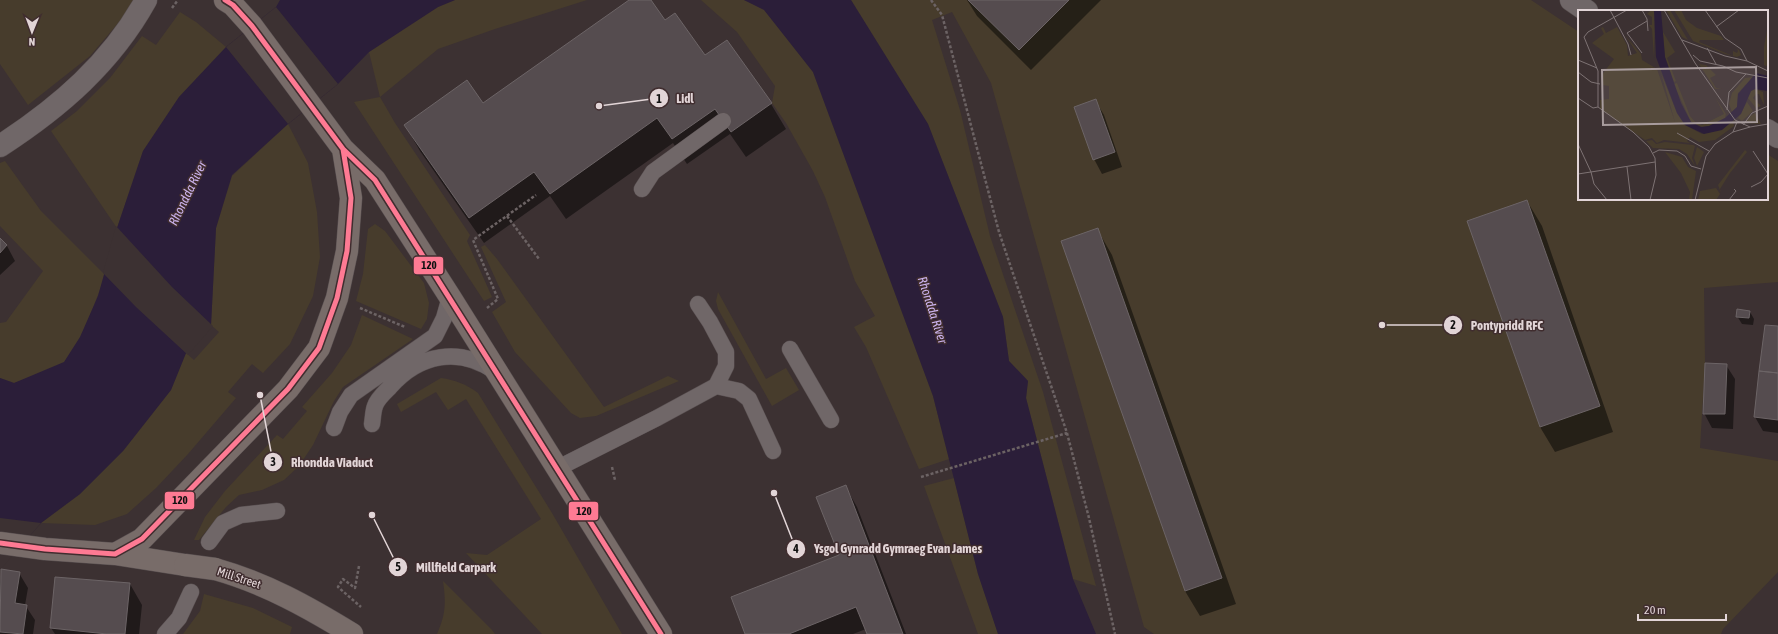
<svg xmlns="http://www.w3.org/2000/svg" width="1778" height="634" font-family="'Asap Condensed',sans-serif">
<rect width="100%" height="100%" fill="#3c3132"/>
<path fill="#473c2c" d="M0,0H133V2L120,21L90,56L28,105L0,64Z
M455,0H587L495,29L438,49L380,97L395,123L470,235L467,241L492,297L484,301L354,102L380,97L369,52L438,7Z
M701,0H744L764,9L813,72L933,396L949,459L919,469L866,347L854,327L875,316L855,281L825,197L813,171L786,123L772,103L775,86L737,32Z
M851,0H1531L1579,32V199H1767V154L1778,161V282L1704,288L1705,363L1700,448L1778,461V572L1723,629L1721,634H1154L1144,627L991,83L952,12L932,20L960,110L990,236L1043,392L1096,586L1073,579L1026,398L1028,381L1009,361L1003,317L928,124Z
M180,12L196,22L226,47L179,97L143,151L117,228L51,131L77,111L110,78L142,36L156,45Z
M288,124L308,163L317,212L320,257L313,296L290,344L263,373L252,364L228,392L236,398L188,454L156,488L127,514L95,525L41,523L80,494L123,451L171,390L186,353L194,360L219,332L211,325L216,228L232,176Z
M5,161L41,211L105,275C97,298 81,344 65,362C61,366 23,380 14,383L0,378V323L6,322L43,271L0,226V163Z
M375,224L385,231L424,283L429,303L427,319L421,329L356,301L363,274L368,229Z
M485,245L497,259L604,407L668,376L679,381L596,416L580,418L571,413L515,352L492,312L506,302L481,247Z
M718,292L766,379L786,368L799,390L772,406L718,309L716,301Z
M362,315L413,339L343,387L334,401L313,445L299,466L284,480L262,490L239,495L226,507L199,540H194L205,517L225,491L277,435L283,439L307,411L302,407L332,373L351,345Z
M441,378C455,380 466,384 478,393L552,513L622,634H542L466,553L487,555L541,519L466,399L448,410L436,392L401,412L397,404Z
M954,478L978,574L998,634H978L924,486Z
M443,581L492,630L495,634H437C446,614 446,602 443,581Z
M204,594L253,608L292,627L290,634H183L200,611Z"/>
<path fill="#2b1e39" d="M280,0H455L438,7L369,52L338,84L288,124L232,175L216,228L211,325L186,353L171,390L123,451L80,494L41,523L0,569V378L14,383L64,362L80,337L98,296L117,228L143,151L179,97L226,47L276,7Z
M744,0H851L928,124L1003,317L1009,361L1028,381L1026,398L1073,579L1096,634H998L978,574L933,396L813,72L764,10Z"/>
<path fill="#3c3132" d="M276,7L338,84L288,124L226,47Z
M116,226L172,287L213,326L188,355L136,307L103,273Z
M0,518L41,523L1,569H0Z"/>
<path fill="#0007" d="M631,0H650L665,21L704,57L727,41L771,104L786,129L746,157L730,134L687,164L673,143L566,219L550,196L484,243L420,151L405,125L483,104Z
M967,0H1101L1031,70L977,16Z
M1767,44L1769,48L1767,52Z
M1095,100L1104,115L1122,167L1102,174L1094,159Z
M1527,201L1542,226L1613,432L1555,452L1540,427L1469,221Z
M1097,229L1112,255L1236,604L1200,616L1185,591Z
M0,239L7,246L15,261L0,275Z
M1750,312L1754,319L1753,325L1742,324L1737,316Z
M1778,327V433L1763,431L1755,417Z
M1726,365L1735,379L1733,429L1712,428L1704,413Z
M845,486L857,507L906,634H868L866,629L853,634H746L840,556Z
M2,571L19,573L28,588L25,605L35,620L33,634H0V583Z
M56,578L130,584L142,605L139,634H55L51,628Z"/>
<path fill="#554c4f" stroke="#6c6466" d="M629,0H651L665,20L675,13L705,55L727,40L772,103L731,132L715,109L672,139L657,118L550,194L534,172L469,218L404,125L467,80L483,103Z
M968,0H1069L1019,50Z
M1096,99L1115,152L1093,160L1074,107Z
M1527,200L1600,406L1540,427L1467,221Z
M1098,228L1222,578L1185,591L1061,241Z
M0,238L7,245L0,253Z
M1737,309L1750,311L1749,318L1736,317Z
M1765,325L1778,326V373L1759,371Z
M1705,363L1727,364L1725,414H1703Z
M1759,371L1778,373V420L1754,417Z
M846,485L903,634H867L856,607L789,634H745L731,597L839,555L816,497Z
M1,569L20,572L15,603L27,605L23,634L0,632Z
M55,577L130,583L125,634H107L50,628Z"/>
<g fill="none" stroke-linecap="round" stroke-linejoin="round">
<g stroke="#584f50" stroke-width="17">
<path id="lane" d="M642,189L653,172L723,121
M790,349L831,420
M716,386L739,391L749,399L773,451
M372,424C373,418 373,411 375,406C377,399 385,392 390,387C419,354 459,346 496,372
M334,428L340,412L351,395L435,336L444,318L450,297
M558,468L657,418L716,386L726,366V352L710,322L698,304
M209,542L223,523L241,515L277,511
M165,634L179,618L191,592"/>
</g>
<g stroke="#584f50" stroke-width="23">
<path id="street" d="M1571,0L1587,11
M1767,130L1778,137
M0,146C60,107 111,63 146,0"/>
</g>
<g stroke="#584f50" stroke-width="23">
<path id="primary" d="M343,149L375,180L450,297L661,634
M0,543L45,549L115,554L185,565
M115,554L142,539L288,389L319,348L337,298L347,251L351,198L343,149L252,26L233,5L225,0
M215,569C265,583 308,607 352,634"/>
</g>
<path stroke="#6c6364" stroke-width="2.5" stroke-dasharray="3 2" stroke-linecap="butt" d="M931,0L942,15L999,232L1067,433L1089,518L1115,634
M172,8L178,0
M507,216L539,259
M360,308L405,327
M487,308L498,299L473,240L536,195
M612,467L615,480
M921,477L1067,433
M359,566L355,588L343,579L338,587L361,607"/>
<use href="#lane" stroke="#706768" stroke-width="16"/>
<use href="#street" stroke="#706768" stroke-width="22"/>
<use href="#primary" stroke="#786c69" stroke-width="22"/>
<g stroke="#584f50" stroke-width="23" stroke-linecap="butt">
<path id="primary-bridge" d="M185,565L215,569"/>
</g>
<use href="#primary-bridge" stroke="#786c69" stroke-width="22"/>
<g stroke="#402d2f" stroke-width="8">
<path id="bus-1" d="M343,149L375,180L661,634
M0,543L45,549L115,554L142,539L288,389L319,348L337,298L347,251L351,198L343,149L252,26L233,5L225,0"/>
</g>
<use href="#bus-1" stroke="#fe7a93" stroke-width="5"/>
</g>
<g text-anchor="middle" stroke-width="3" stroke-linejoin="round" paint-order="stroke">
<g font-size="12" fill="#e2d5d7" stroke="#402d2f">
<text transform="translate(239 578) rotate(18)" y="4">Mill Street</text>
</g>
<g font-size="13" font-style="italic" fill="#cbb3ee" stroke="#402d2f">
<text transform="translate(187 193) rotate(-64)" y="5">Rhondda River</text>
<text transform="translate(933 310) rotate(72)" y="5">Rhondda River</text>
</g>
</g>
<g transform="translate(1578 10)">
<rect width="190" height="190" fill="#3c3132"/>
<path d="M73,0L77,2L76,48L74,19L71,15H74V7L69,4ZM88,0H92L110,30L104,27ZM96,0H103L108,10L119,18L143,26L146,30H122L121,32L155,46V41L159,43L160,41L159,39L161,40L163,45L159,47L147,44L115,31ZM190,15V55L188,56L186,55V37ZM25,17L28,23L39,17L49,35L50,46L59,43L47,25L63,44L64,50L79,59L97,112L83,63L99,103L107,115L124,124L155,112L156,116L137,130L121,132L112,127L109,131L112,133L86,130L79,133L74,128L67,130L22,99V90L31,89V76L24,75L23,66L36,49L14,33L26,24L23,18ZM85,22L97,42L89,48L98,71L96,72L87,47ZM121,54L128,55L138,65L132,68L138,78H144L137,79ZM175,67L160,83L159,97L154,102L151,94L154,83L167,68ZM99,73L112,106L118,113L124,115L146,104L137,87L148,104L147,108L131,116L124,117L113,112L98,79L96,74ZM177,79L185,82L186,95L181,84H178L175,88L183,96L178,98L170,88L173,81ZM169,92L175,101L164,111L160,108ZM177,103L183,114L168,113L171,107ZM74,130L78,134L87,132L115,135L117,136L114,148L117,156L109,144L101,139L75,138L68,131ZM119,137L126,142L119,156L116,148ZM167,140L169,142L152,163L142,179L143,183L140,175ZM87,142L104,147L110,157L118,161L114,190H111L112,182L103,163ZM138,178L142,184L138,190H120L122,181Z" fill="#473c2c"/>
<path d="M76,0L83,1L87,47L103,93L113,112L123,117L131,116L147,108L159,97L160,84L178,63L190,66V81L177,79L173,81L163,104L144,120L126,124L107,115L99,103L78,47Z" fill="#2b1e39"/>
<path fill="none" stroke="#7e7374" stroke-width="1" d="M32,0L50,34L53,45M64,0L69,9L70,21M86,0L117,53L157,110L172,117L190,114M127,0L147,28L163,39L169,51M138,17L161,0M6,27L20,61V97L55,122L71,137L77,148L78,165L72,190M6,27L10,22L49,0M104,30L147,46L169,51L190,61M129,38L138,54M64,43L49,23L69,11M115,45L122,51L145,56L158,62L190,68M0,50L19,58M0,62L13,72L22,74M0,88L15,98L20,97M149,100L151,82L168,64M165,115L174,103L190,96M155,122L172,117M99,123L131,141M0,134L13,162L16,174L29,190M175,141L190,164M75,143L81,140L99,141L107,146L113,156L123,159M49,157L53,190M0,164L77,152M173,177L183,172L190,164M117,190L128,146L137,134L155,122L159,112M151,190L158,181L156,179"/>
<path fill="#a89c9d" fill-opacity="0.15" stroke="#a89c9d" stroke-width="2" d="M178,57L179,112L25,115L24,60Z"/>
<rect width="190" height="190" fill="none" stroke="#e2d5d7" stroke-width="2"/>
</g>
<path fill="none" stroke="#e2d5d7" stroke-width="1.5" d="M599 106L659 98M1382 325L1453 325M260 395L273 462M774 493L796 549M372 515L398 567"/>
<g fill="#e2d5d7" stroke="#402d2f" stroke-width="1.5">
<circle cx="599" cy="106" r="4"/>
<circle cx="1382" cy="325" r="4"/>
<circle cx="260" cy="395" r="4"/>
<circle cx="774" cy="493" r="4"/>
<circle cx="372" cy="515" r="4"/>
<circle cx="659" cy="98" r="10"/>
<circle cx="1453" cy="325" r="10"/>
<circle cx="273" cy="462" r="10"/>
<circle cx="796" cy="549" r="10"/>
<circle cx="398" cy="567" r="10"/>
</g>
<g font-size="12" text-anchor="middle" font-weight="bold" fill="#111">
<text x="659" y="103">1</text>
<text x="1453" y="329">2</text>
<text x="273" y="466">3</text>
<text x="796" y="553">4</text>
<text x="398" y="571">5</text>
</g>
<g font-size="13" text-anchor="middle" font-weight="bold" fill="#e2d5d7" stroke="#402d2f" stroke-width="3" stroke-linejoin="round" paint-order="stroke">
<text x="685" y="103">Lidl</text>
<text x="1507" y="330">Pontypridd RFC</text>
<text x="332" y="467">Rhondda Viaduct</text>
<text x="898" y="553">Ysgol Gynradd Gymraeg Evan James</text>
<text x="456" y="572">Millfield Carpark</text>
</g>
<g stroke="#402d2f" stroke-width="1.5">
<rect x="413" y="256" width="31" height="19" rx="4" fill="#fe7a93"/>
<rect x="164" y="491" width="31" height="19" rx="4" fill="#fe7a93"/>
<rect x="568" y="501" width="31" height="20" rx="4" fill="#fe7a93"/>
</g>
<g font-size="11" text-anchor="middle" font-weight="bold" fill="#111">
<text x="429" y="269">120</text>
<text x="180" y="504">120</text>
<text x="584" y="515">120</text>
</g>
<g transform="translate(32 32) rotate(181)" stroke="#402d2f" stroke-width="3" paint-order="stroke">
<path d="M0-3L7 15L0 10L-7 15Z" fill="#e2d5d7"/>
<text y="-6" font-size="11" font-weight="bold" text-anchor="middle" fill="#e2d5d7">N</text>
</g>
<path d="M1638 614v6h88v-6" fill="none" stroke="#e2d5d7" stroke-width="2"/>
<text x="1644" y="614" font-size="12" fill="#e2d5d7" stroke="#402d2f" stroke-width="3" paint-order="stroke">20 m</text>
</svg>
